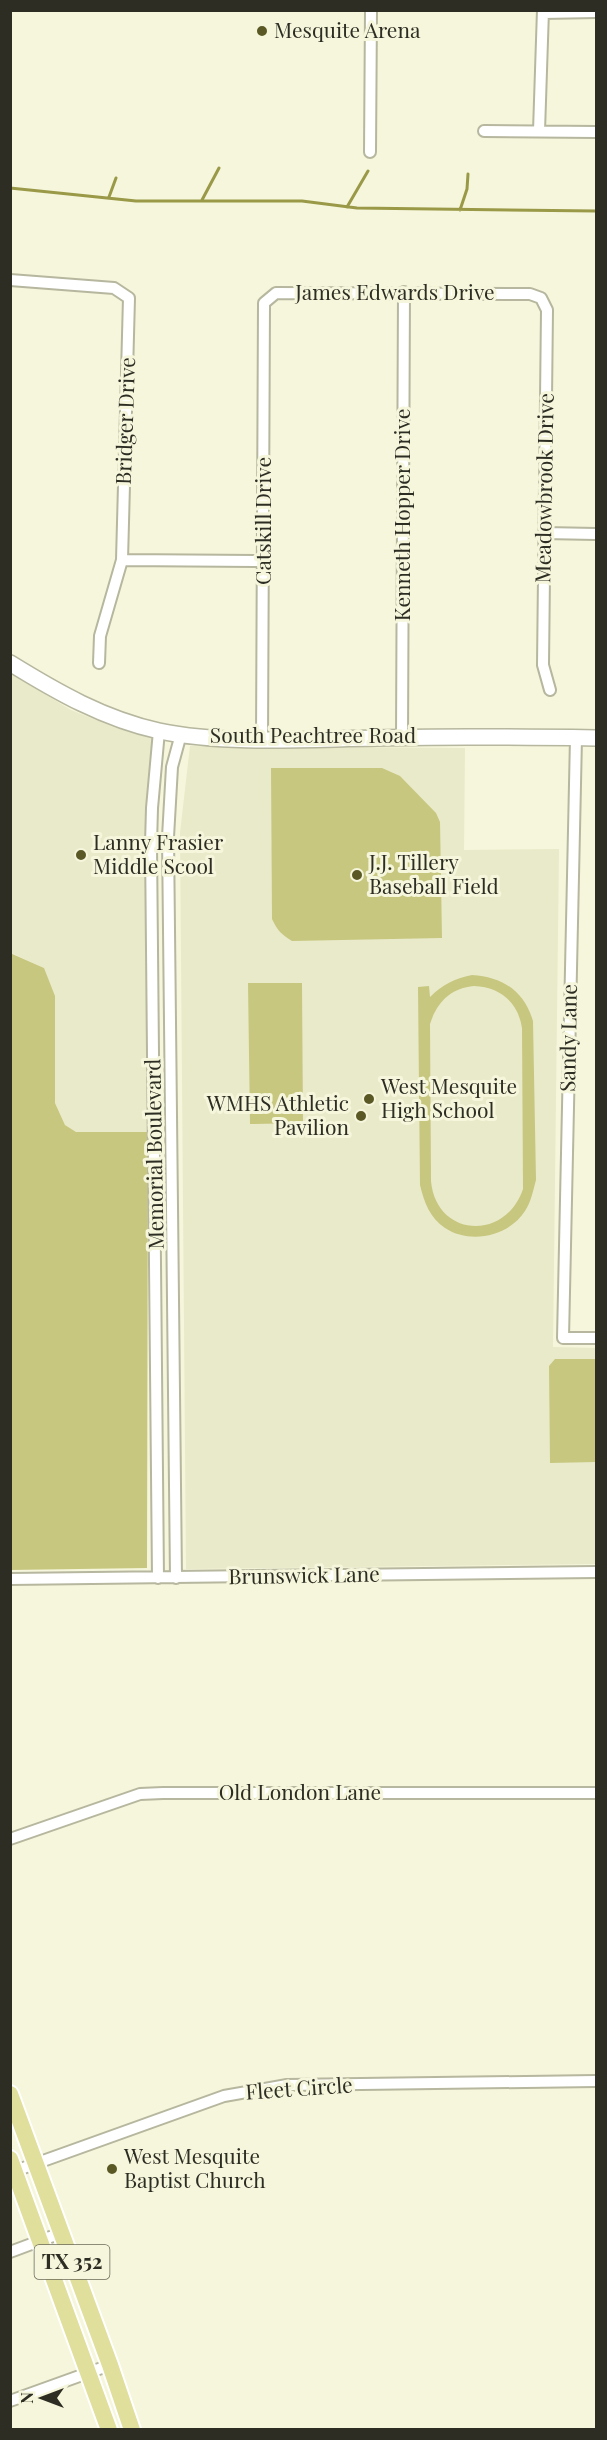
<svg xmlns="http://www.w3.org/2000/svg" width="607" height="2440" font-family="'Playfair Display',serif">
<rect width="100%" height="100%" fill="#f5f6db"/>
<path fill="#e9eac9" d="M10,673L71,710L116,728L157,739L153,757L148,1132H75L65,1125L55,1103L44,968L11,953Z
M190,746L465,748L464,850L559,849L553,1347L596,1348V1564L186,1569L180,833Z"/>
<path fill="#c7c780" fill-rule="evenodd" d="M271,768H382L400,776L436,813L440,822L442,938L292,941C282,935 277,930 272,919Z
M10,953L44,968L55,996V1103L65,1125L76,1132H148L147,1568L11,1570Z
M472,975C503,977 524,991 533,1021L536,1180C533,1191 531,1202 525,1211C509,1236 471,1245 445,1228C430,1218 424,1202 420,1185L418,987L429,986L430,997C443,984 454,979 472,975ZM474,986C500,987 518,1002 522,1028L523,1189C505,1242 436,1237 431,1181L430,1024C437,1002 451,988 474,986Z
M248,983H302L303,1123L250,1124Z
M555,1359H596V1462L550,1463L549,1366Z"/>
<g fill="none" stroke-linecap="round" stroke-linejoin="round">
<path stroke="#9a9947" stroke-width="3" d="M10,188L136,201H302L357,208L596,211
M109,197L116,178
M202,200L219,168
M347,207L368,171
M460,210L467,189L468,174"/>
<g stroke="#b6b79e" stroke-width="14">
<path id="minor" d="M543,13L596,12
M484,131L596,132
M539,131L543,10
M370,152L371,10
M10,280L114,288L129,298L122,560L100,636L99,663
M544,533L596,534
M122,560L264,561
M402,737L404,292
M576,738L563,1338H596
M262,740L264,303L276,293L530,294L541,298L547,310L543,665L550,690
M158,1578L151,844L152,808L159,731
M176,1578L168,837L172,767L181,734
M10,1579L596,1572
M10,1839L140,1794L163,1793H596
M15,2171L224,2096L287,2085L596,2081
M10,2252L61,2233
M10,2401L110,2365"/>
</g>
<g stroke="#b6b79e" stroke-width="18">
<path id="secondary" d="M10,663C57,692 104,719 159,731C227,745 308,739 377,738C450,736 524,737 596,738"/>
</g>
<g stroke="#fff" stroke-width="20">
<path id="primary" d="M10,2094L110,2365L132,2430
M10,2159L109,2430"/>
</g>
<use href="#minor" stroke="#fff" stroke-width="10"/>
<use href="#secondary" stroke="#fff" stroke-width="15"/>
<use href="#primary" stroke="#e0df9b" stroke-width="16"/>
</g>
<g fill="#5a5926" stroke="#f5f6db" stroke-width="2">
<circle cx="262" cy="31" r="6"/>
<circle cx="81" cy="855" r="6"/>
<circle cx="357" cy="875" r="6"/>
<circle cx="369" cy="1099" r="6"/>
<circle cx="361" cy="1116" r="6"/>
<circle cx="112" cy="2169" r="6"/>
</g>
<g text-anchor="middle" stroke-width="6" stroke-linejoin="round" paint-order="stroke">
<rect fill="#f5f6db" stroke="#69695a" stroke-width="1.5" x="34.5" y="2245" width="75" height="34" rx="4.5"/>
<g font-size="20" font-weight="bold" fill="#2d2d23">
<text x="72" y="2269">TX 352</text>
</g>
<g font-size="21" fill="#2d2d23" stroke="#f5f6db" text-anchor="start">
<text x="274" y="38">Mesquite Arena</text>
<text x="93" y="850">Lanny Frasier<tspan x="93" dy="24">Middle Scool</tspan></text>
<text x="369" y="870">J.J. Tillery<tspan x="369" dy="24">Baseball Field</tspan></text>
<text x="381" y="1094">West Mesquite<tspan x="381" dy="24">High School</tspan></text>
<text x="349" y="1111" text-anchor="end">WMHS Athletic<tspan x="349" dy="24">Pavilion</tspan></text>
<text x="124" y="2164">West Mesquite<tspan x="124" dy="24">Baptist Church</tspan></text>
</g>
<g font-size="21" fill="#2d2d23" stroke="#f5f6db">
<text x="395" y="300">James Edwards Drive</text>
<text transform="translate(126 421) rotate(-88)" y="7">Bridger Drive</text>
<text transform="translate(545 488) rotate(-89)" y="7">Meadowbrook Drive</text>
<text transform="translate(403 515) rotate(-90)" y="7">Kenneth Hopper Drive</text>
<text transform="translate(264 521) rotate(-90)" y="7">Catskill Drive</text>
<text x="313" y="743">South Peachtree Road</text>
<text transform="translate(569 1038) rotate(-89)" y="7">Sandy Lane</text>
<text transform="translate(155 1154) rotate(-91)" y="7">Memorial Boulevard</text>
<text transform="translate(304 1576) rotate(-1)" y="7">Brunswick Lane</text>
<text x="300" y="1800">Old London Lane</text>
<text transform="translate(299 2089) rotate(-4)" y="7">Fleet Circle</text>
</g>
</g>
<rect width="607" height="2440" fill="none" stroke="#2d2d23" stroke-width="24"/>
<g transform="translate(42 2398) rotate(270)" stroke="#f5f6db" stroke-width="4.5" paint-order="stroke">
<path d="M0-4.5L10 22L0 15L-10 22Z" fill="#2d2d23"/>
<text y="-9" font-size="16" font-weight="bold" text-anchor="middle" fill="#2d2d23">N</text>
</g>
</svg>
